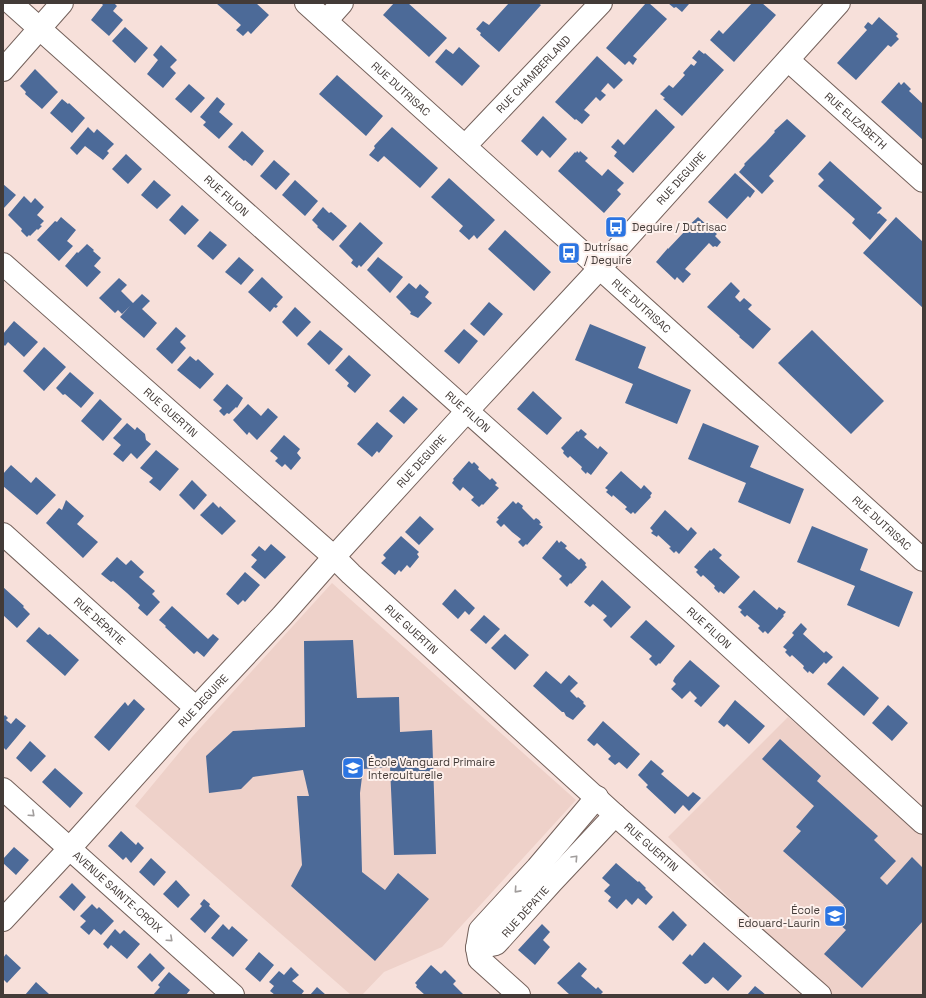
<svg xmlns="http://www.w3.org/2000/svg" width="926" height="998" font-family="'Space Grotesk',sans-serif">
<rect width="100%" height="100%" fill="#f7e0da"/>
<path fill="#eed1c9" d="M332,583L576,800L442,947L384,972L362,995H351L135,806L192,737Z
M788,717L923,831V995H827L668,837Z"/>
<path fill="#4c6a98" d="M101,3H114L117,6L113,11L123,20L109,36L91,20L103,5Z
M216,3H256L269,15L251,34L248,31L243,36L236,30L241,25Z
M394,3H408L447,38L429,57L383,15Z
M509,3H538L541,5L499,52L480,35L481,33L476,29L483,21L489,25Z
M646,3H649L667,19L633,56L637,59L633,65L629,61L625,65L606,48Z
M668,3H688L689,4L682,12L676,7L674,8Z
M752,3H762L776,15L734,62L710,40L719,30L723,34Z
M879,17L898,34L896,36L899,39L891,47L888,45L856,80L837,63L867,30L864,27L868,22L872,25Z
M125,27L148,48L135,63L112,41Z
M161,45L177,60L170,67L176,73L163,88L147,74L158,60L153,55Z
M459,47L480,66L462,86L435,62L446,49L453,54Z
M699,50L704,54L705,53L724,70L682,116L663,99L665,98L660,94L669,85L673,88L685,75L683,73L691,64L694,66L697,62L692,58Z
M597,56L623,80L614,89L608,83L601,91L606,95L600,101L596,97L584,110L590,115L582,124L576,119L575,120L555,102Z
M35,69L58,92L42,109L25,94L26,92L20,86Z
M337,75L383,116L366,136L319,94Z
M899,82L901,85L904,82L911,89L909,91L923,104V140L881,102Z
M189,84L205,98L191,113L175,99Z
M217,97L225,104L219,112L233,124L219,139L203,125L206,122L200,117Z
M62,99L68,104L69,103L85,118L72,133L50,113Z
M656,109L675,127L633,173L614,156L617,152L611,147L618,139L624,145Z
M543,116L567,139L550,158L542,150L537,156L521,141Z
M787,119L806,136L769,176L774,181L762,194L739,172L745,165L744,164L766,142L774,148L766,142L775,132L774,131Z
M88,127L94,133L97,129L114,144L107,151L109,153L103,160L85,146L77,155L70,148Z
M392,127L438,168L420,188L384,156L378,162L369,155L375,148L374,146Z
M242,131L264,151L252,166L245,160L244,161L228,147Z
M577,151L579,153L580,151L588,158L585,161L602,176L608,169L624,183L617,190L621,194L604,213L558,171L575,152L576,153Z
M126,154L142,169L128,184L112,169Z
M274,160L290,174L276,190L260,176Z
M830,161L882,208L877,213L878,214L879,213L887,220L870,240L852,223L855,219L818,186L824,180L818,174Z
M735,173L755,191L750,198L748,196L727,219L708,202Z
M449,178L495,220L477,239L474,235L469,240L459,231L463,226L431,197Z
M154,180L171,195L157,209L141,195Z
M295,180L318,201L305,216L282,195Z
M3,184L16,195L3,209Z
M24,196L31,203L35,198L44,207L37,215L44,221L40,225L42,226L38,230L37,229L30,236L29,235L27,237L21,231L22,229L8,215Z
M182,205L199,220L185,235L169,220Z
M323,207L329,213L331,212L347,226L333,241L317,227L318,226L312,220Z
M61,217L76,230L67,241L73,246L59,261L37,240L55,221L57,222Z
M698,217L717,234L715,236L721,242L717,247L715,246L713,247L709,243L685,269L691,274L683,283L677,277L675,280L656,262L668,248V249L685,231L684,230Z
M896,217L923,242V308L863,253Z
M360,222L383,243L361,267L359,265L357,268L351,263L353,260L339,246Z
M505,230L551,272L534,291L488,249Z
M210,231L227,245L213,260L197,246Z
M87,244L94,250L93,251L101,258L94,266L101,272L87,287L65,266L77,252L78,253Z
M239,257L254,270L241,285L225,272Z
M378,257L403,277L390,293L367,270Z
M262,277L283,297L276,305L278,306L276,308L274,307L270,312L248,292Z
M119,278L127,285L121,291L133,303L142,294L150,301L142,309L157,323L144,338L120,317L130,306L122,314L118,310L115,313L99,298Z
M731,282L740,291L735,297L740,302L744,298L752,305L748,309L771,329L753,349L739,337L740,336L707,307Z
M409,283L416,289L420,284L429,292L425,297L432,303L418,318L410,314L411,312L396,297Z
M489,302L503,314L484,336L470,324Z
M295,307L311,322L297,337L282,322Z
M14,321L38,342L24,357L8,342L5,346L3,344V334Z
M590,324L646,347L638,368L691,390L677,424L625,403L633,384L575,360Z
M176,327L186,336L180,342L186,348L172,364L156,349Z
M464,329L478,341L459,364L444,351Z
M320,330L343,349L329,365L307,344Z
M812,330L884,401L851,434L778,363Z
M44,347L66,367L44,391L23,371Z
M349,355L371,375L355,393L347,386L349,383L335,370Z
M190,356L196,361L198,359L214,374L200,389L177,370Z
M70,372L94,393L81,408L65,394L63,395L56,388Z
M227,384L243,398L237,408L236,407L229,414L227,413L224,416L219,411L222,408L213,400Z
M533,391L562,418L547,435L517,409Z
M403,396L418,409L404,424L389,411Z
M100,399L122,419L103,441L81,421Z
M248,404L261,416L268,408L278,417L257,440L249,432L247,435L233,420Z
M377,422L393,436L379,453L377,451L372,457L357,444Z
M127,423L135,430L137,427L145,434L146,440L151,444L137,459L131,453L123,462L113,454L121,445L113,438Z
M703,423L759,446L750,467L804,489L790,524L738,502L746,483L688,459Z
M581,429L587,434L584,437L598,449L600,446L608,453L591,475L587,472L586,474L581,469L582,467L570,456L568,458L563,453L564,451L561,448L577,431L578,432Z
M284,435L300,449L297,453L301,458L291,470L285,464L282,467L275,461L278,458L270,451Z
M156,450L179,469L160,491L149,482L153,478L140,468Z
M469,461L472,464L474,462L479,467L478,469L490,480L492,478L497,483L495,485L499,488L483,505L482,504L479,507L471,500L474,497L463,487L460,491L452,483L454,480L453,479Z
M11,465L31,483L36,477L56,495L37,515L3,486V474Z
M621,471L641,489L644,485L652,493L650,496L651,497L635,514L633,512L631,514L625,509L627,507L613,495L612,497L606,492L608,490L605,488Z
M192,480L207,495L194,510L179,495Z
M66,500L84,516L77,524L98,542L83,558L46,523L59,508L62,510Z
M513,501L516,504L518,502L523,506L522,508L534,520L536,518L539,520L541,523L539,524L543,527L527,545L526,544L523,547L518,542L521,539L512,532L504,524L501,527L496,522L499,519L497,518Z
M213,502L219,508L220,506L236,521L222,535L200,515Z
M665,510L688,531L691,527L697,533L679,554L676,551L674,553L669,548L671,547L658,535L657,537L651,533L653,531L650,528Z
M420,516L434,529L419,545L405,532Z
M812,526L868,549L860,570L913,592L899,627L847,605L855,586L797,562Z
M401,536L419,552L417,554L419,557L410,568L407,565L401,572L399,570L395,575L381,563L386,558L383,555Z
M557,540L559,543L561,541L567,546L565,548L579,560L581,558L586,563L585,565L587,567L571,584L570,583L567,587L559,579L562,576L542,558Z
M271,544L286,557L265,579L251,567L257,560L251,555L259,546L265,551Z
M714,548L722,555L719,558L740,577L724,594L720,591L719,593L714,588L715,586L703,575L701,577L696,572L698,570L694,567L710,550L711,551Z
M117,557L126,565L131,560L144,572L139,577L155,591L152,594L160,602L147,616L138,608L140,605L127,593L113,581L111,582L101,574Z
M245,572L260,585L245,602L243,600L238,605L226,594Z
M602,580L631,607L611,628L603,620L607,616L593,604L590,607L584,602Z
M3,587L24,606L23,607L30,614L17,628L3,615Z
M455,589L475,608L469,615L465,611L458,619L442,604Z
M754,590L777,610L779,607L786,612L783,615L784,616L768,634L765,631L763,633L758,628L760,626L747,615L745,617L740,612L742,610L738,607Z
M172,606L208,639L213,634L219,639L204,657L197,651L194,654L165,627L166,626L159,620Z
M484,615L500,629L486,644L470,630Z
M646,620L675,646L660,664L659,663L656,666L649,659L652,656L630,637Z
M801,623L807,629L803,634L824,653L826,651L833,657L826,664L824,662L813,674L809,671L808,673L803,668L804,666L792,655L790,657L785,652L787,650L783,647L794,635L792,633Z
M39,627L48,635L50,634L79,660L65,676L26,641Z
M505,634L529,655L515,670L491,648Z
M353,640L357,698L399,697L400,732L432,730L436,854L394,855L390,767L363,769L360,793L362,872L385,890L398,873L429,899L375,961L291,886L302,865L297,796H309L303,770L253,777L241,789L209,793L206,756L233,731L305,727L304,641Z
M690,660L720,686L701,707L694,701L697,698L690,691L682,699L671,689L676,684L673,681L675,677Z
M843,666L879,698L864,716L827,684Z
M546,671L561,684L569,675L578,683L570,691L577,698L578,697L584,702L583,703L586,706L573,720L566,716L564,712H562L533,686Z
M134,699L145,709L109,751L94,737L125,702L128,706Z
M735,700L765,726L749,744L727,724L724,727L718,722Z
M888,705L908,723L892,741L872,723Z
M5,715L8,718L6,720L11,724L16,718L26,726L6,750L3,747V717Z
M603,721L640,754L627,769L619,762L615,765L608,759L611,756L597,743L594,746L587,740Z
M780,739L821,776L817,781L878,836L874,840L896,861L880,878L887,885L912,857L923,868V921L862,988L824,954L846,930L832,918L844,905L783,851L801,831L796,827L814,806L762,759Z
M30,741L46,756L31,772L16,758Z
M651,760L664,771L661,774L688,797L693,792L701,798L689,811L683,805L675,814L646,787L648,785L638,775Z
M55,768L83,793L70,808L42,782Z
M121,831L136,845L138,842L144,848L131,863L126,857L123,860L108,846Z
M14,847L29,860L16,875L3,863V859Z
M151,858L166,872L154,886L139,872Z
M616,863L638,882L639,881L646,888L645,889L653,897L646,905L638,898L632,905L626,899L617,909L608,901L611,897L604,891L610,885L602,878Z
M176,880L190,895L178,908L163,894Z
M72,883L86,897L74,911L59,897Z
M204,899L210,904L209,906L220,916L205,933L190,919L202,906L200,904Z
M92,904L97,909L99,907L114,921L101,935L94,929L89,935L80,927L86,921L80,916Z
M673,911L687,925L673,941L658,927Z
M223,924L229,930L232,926L248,940L233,957L211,938Z
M542,924L550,932L543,940L550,947L535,965L518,950Z
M115,929L120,934L124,930L140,944L127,959L111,945L108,949L103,944Z
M704,942L742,976L728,991L713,977L708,983L705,984L682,963L690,954L692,956Z
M259,952L274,965L260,982L245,969Z
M150,953L165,968L152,982L137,967Z
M6,954L21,968L7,983L3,979V958Z
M579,962L587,969L581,976L596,989L598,987L603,992L601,994L602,995H570L557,983Z
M431,965L441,974L445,970L456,981L453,984L464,995H428L426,994L425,995L416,987L417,985L415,983Z
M291,967L299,975L292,981L304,991L301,995H275L270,991L274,986L269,982L279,971L284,975Z
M169,972L190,990L186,995H153L160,987L158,985Z
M36,982L49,994L48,995H25Z
M755,986L766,995H747Z
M317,987L326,995H310Z"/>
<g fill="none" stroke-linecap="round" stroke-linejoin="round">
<g stroke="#74615b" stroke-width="24">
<g id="minor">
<path id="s1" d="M11,3L693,613L923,823"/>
<path id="s2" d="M306,3L923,560"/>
<path d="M326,21L342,3"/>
<path id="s3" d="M788,60L923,181"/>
<path d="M3,70L62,3"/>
<path id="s4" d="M465,146L601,3"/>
<path id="s5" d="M3,264L334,557L351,574L615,815L820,995"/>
<path id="s6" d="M3,534L196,708"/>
<path id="s7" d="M3,789L233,995"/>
<path id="s8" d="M3,920L70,848L196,708L282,616L334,557L467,411L600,268L839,3"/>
<path id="s9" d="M477,948L496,944L552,882L615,815"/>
<path d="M519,995L479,959L477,948L480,930L537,868L597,797"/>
</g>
</g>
<use href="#minor" stroke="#fff" stroke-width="22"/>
</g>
<defs><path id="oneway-chevron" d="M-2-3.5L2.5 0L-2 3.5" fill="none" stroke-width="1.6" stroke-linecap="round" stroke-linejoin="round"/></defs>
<g stroke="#a19d9c">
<use href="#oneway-chevron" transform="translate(32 814) rotate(42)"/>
<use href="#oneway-chevron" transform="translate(575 858) rotate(-47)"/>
<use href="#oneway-chevron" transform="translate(517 890) rotate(132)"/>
<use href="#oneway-chevron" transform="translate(170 939) rotate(42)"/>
</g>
<defs>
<g id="bus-square" transform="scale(1.15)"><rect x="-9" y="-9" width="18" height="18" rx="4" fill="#2c75e2" stroke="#fdf0ec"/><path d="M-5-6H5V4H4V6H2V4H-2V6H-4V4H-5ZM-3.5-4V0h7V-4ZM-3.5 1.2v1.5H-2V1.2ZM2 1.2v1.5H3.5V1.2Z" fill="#fff"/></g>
<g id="school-square" transform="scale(1.15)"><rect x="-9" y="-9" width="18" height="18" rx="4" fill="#2c75e2" stroke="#fdf0ec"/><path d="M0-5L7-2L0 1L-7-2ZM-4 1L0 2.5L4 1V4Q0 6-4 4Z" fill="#fff"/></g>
</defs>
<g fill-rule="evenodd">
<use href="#bus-square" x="616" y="227"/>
<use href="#bus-square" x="569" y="253"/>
<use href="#school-square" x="353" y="768"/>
<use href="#school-square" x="835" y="916"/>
</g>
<g text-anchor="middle" stroke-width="4" stroke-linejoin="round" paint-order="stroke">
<g font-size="11" fill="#433b38" stroke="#fdf0ec">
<text dy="4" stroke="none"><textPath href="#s4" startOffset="99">RUE CHAMBERLAND</textPath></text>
<text dy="4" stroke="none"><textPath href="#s2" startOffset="128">RUE DUTRISAC</textPath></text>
<text dy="4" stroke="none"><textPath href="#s3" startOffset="91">RUE ELIZABETH</textPath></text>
<text dy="4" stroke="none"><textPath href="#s8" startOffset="1005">RUE DEGUIRE</textPath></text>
<text dy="4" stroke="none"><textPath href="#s1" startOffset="289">RUE FILION</textPath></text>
<text dy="4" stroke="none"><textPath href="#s2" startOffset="452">RUE DUTRISAC</textPath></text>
<text dy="4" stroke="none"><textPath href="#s1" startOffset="613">RUE FILION</textPath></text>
<text dy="4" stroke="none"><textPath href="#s5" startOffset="224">RUE GUERTIN</textPath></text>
<text dy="4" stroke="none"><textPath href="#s8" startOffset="621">RUE DEGUIRE</textPath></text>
<text dy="4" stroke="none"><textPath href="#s2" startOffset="776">RUE DUTRISAC</textPath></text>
<text dy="4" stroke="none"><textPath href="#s6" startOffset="130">RUE DÉPATIE</textPath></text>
<text dy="4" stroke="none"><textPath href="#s1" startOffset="937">RUE FILION</textPath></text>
<text dy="4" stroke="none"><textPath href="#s5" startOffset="548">RUE GUERTIN</textPath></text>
<text dy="4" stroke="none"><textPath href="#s8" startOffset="297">RUE DEGUIRE</textPath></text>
<text dy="4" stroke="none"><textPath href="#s5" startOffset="872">RUE GUERTIN</textPath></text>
<text dy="4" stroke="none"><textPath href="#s7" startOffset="154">AVENUE SAINTE-CROIX</textPath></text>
<text dy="4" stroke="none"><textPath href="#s9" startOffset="63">RUE DÉPATIE</textPath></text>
</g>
<g font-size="11" fill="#433b38" stroke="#fdf0ec" text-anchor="start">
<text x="632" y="231">Deguire / Dutrisac</text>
<text x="584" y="251">Dutrisac<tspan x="584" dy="13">/ Deguire</tspan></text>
<text x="368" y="766">École Vanguard Primaire<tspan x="368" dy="13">Interculturelle</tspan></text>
<text x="820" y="914" text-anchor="end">École<tspan x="820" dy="13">Edouard-Laurin</tspan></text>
</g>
</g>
<rect width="926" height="998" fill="none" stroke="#433b38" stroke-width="8"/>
</svg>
